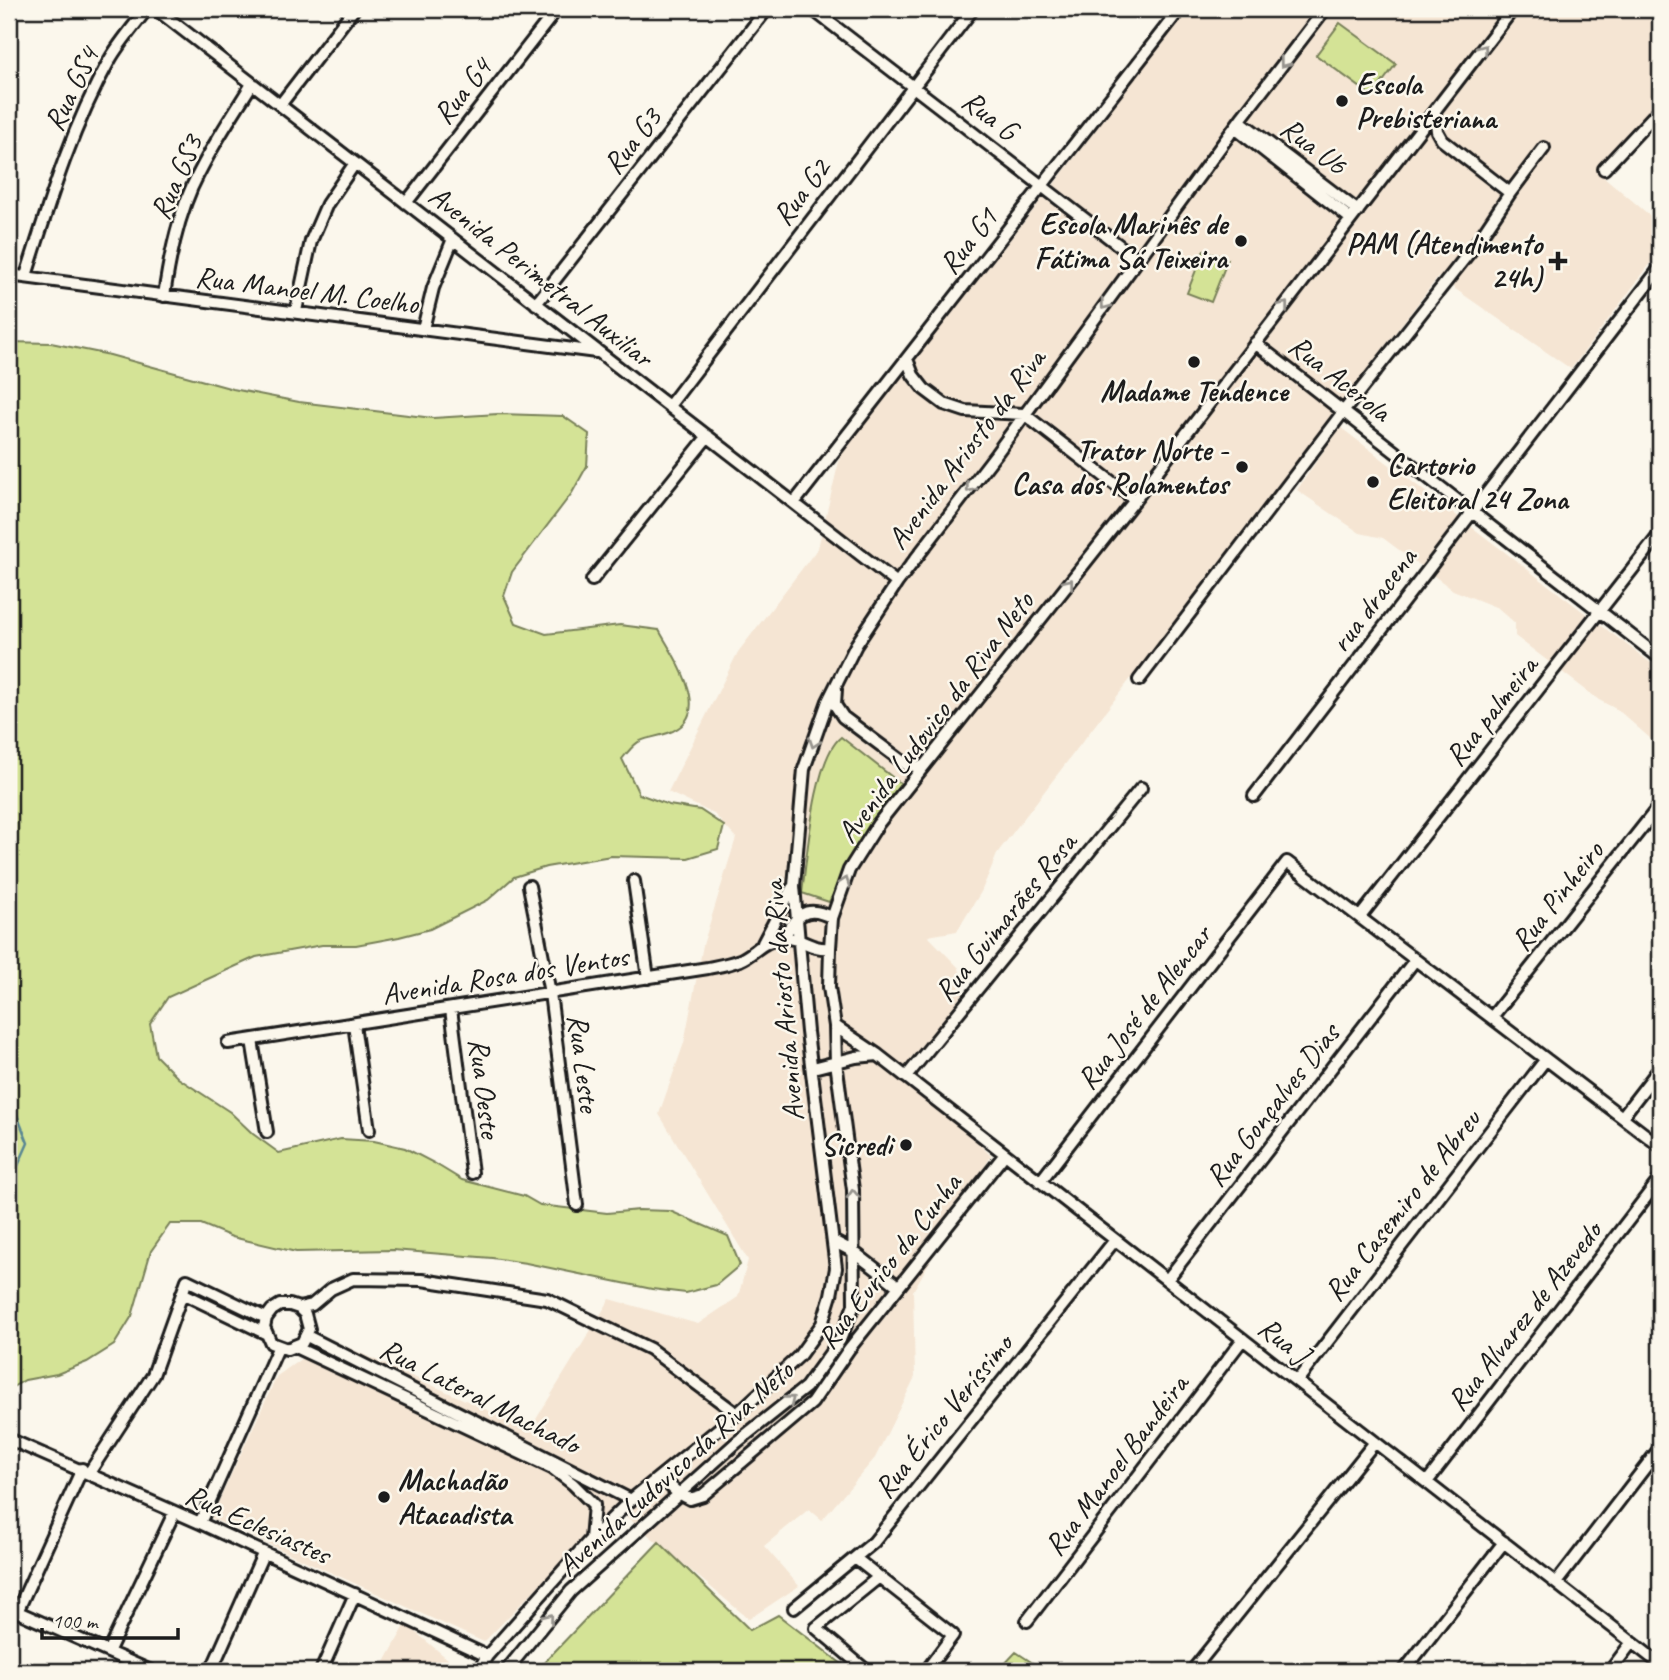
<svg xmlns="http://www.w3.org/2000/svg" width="1669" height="1680" font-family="Caveat,sans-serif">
<rect width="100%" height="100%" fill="#fbf7ec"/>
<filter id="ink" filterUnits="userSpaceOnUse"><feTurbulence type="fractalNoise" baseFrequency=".0143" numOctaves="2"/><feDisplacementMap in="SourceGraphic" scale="14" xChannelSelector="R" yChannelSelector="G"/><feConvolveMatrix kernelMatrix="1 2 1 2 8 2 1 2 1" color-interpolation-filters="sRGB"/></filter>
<g filter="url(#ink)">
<path fill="#f5e5d3" d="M1188,9H1660V100L1597,171L1660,224V251L1571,369L1438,277L998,852L981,892L957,931L928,936L959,968L964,992L907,1070L991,1156L913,1291L915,1377L875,1458L822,1520L809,1509L764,1546L799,1586L749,1619L615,1507L484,1642L211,1518L277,1376L329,1339L530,1429L610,1299L698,1324L738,1297L748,1260L659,1114L684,1043L703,945L736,838L714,814L668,792L738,652L818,548L841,453L1058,179Z
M1340,427L1660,670V747L1618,710L1599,700L1515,636V623L1498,608L1453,590L1383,538L1360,533L1297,490Z
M406,1624L462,1671H380Z"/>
<path fill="#d4e396" stroke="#788059" stroke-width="2" d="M1340,23L1396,64L1372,96L1316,55Z
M1204,250L1228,259L1211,302L1187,293Z
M9,342L51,343L110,355L233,389L299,402L433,418L498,414L563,416L589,434L587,466L572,493L512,572L504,596L516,623L546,634L620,625L659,630C674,658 717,716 668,733C641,742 642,734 622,759L639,794L669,805L700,810L724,826L718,849L688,858L611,856L546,867L514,877L488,900L430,929L399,937L356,945H322L256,957L168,997L150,1024L156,1056L178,1078L230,1112L253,1134L279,1153L341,1139L374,1141L405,1148L434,1163L462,1180L524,1196L540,1205L607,1213L639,1210L670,1211L728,1236L740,1265L716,1285L686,1293L652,1289L526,1263L492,1258L393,1250L296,1252L232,1237L201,1224H170L151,1251L132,1316L114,1345L87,1362L57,1374L25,1380L9,1389Z
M841,737L901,784L872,821L829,902L802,893C807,858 814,758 841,737Z
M659,1542L750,1630L778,1615L851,1671H536Z
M1016,1652L1045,1671H998Z"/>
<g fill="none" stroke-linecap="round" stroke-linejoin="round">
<path stroke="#5a8793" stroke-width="2.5" d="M9,1095L28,1143L9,1186"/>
<g stroke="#1c1c1c" stroke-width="16">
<path id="minor" d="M156,9L897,583
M812,9L1138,260
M280,105L354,9
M1435,113L1437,131L1442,140L1510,193
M1240,121L1358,211
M1235,128L1351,219
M1604,169L1660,109
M406,203L557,9
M9,275L596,352
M26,276C49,203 71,129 109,61C119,43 134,26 147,9
M164,296C169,260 177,221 192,187C209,151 231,117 252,84
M536,304L767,9
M296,311L311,241L327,204L355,163
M423,329L433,288L453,239
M1255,343L1660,658
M907,359L913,375L924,389L944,404L965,411L1024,414L1135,500
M669,406L973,9
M794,503L1180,9
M592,580L708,436
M1139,680L1343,412L1476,244L1510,193L1544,148
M836,689L835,705L843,717L907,765L923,767
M1254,796L1660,268
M634,881L648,978
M529,886L550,993L577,1205
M1360,917L1660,534
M783,938C796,917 805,903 832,918
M763,943L792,888
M451,1009L472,1173
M1492,1017L1660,805
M354,1024L369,1130
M835,1026L878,1055L1660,1664
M252,1040L267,1132
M228,1043L708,968C718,966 730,964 740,960C756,953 762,940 783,938C803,937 809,950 830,948
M813,1068L856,1057L878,1055
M906,1077L1141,788
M1622,1117L1660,1068
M1040,1182L1287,862L1660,1146
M833,1241L854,1252L898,1286
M1167,1280L1415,960
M182,1293L265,1333
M299,1308L305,1314L309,1329L302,1343L287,1349L271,1343L264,1327L266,1318L272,1310L280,1305H290L299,1308L312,1305L331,1289L353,1279L422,1280L501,1292L547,1299L650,1349L737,1414
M307,1336L631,1500
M295,1347L552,1468L573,1484L594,1505L591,1539
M1297,1381L1546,1059
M9,1439L200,1523L487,1656
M89,1473L153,1375L187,1280L266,1318
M663,1474C669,1488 676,1492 690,1499L703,1495L812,1403L849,1349L1005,1154
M1427,1482L1660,1179
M200,1523L278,1348
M855,1558L953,1635L926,1671
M1556,1583L1660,1448
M9,1608L151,1671
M794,1608L874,1542L1115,1240
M17,1612L82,1469
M1027,1621L1243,1339
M108,1652L174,1513
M211,1671L263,1554
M321,1671L355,1594
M478,1671L487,1656L589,1541L631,1500L737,1414L799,1356L822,1324L831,1295L836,1268L807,1032L794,886L804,769L828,701L856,645L897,583L996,454L1243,116L1325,9
M506,1671L571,1591L737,1442L806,1387L840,1340L854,1305L853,1190L836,1062L835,1026L829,987L830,948L832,918L849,870L878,824L1135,500L1513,9
M867,1671L816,1628L879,1577
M1192,1671L1375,1442
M1404,1671L1504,1542
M1610,1671L1632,1642"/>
</g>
<use href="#minor" stroke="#fbf7ec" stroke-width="10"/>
</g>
<defs><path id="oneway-chevron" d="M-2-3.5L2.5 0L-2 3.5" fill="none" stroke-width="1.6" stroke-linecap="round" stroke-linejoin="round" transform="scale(1.75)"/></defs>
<g stroke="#97948e">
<use href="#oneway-chevron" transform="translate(1483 49) rotate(-53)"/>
<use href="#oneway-chevron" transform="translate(1284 63) rotate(127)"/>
<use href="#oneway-chevron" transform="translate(1105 305) rotate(127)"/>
<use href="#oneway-chevron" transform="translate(1284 306) rotate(-52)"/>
<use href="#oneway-chevron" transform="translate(970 488) rotate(128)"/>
<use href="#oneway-chevron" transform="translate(1069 583) rotate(-52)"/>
<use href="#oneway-chevron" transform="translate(814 743) rotate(109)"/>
<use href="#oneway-chevron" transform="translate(845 882) rotate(-70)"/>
<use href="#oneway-chevron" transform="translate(853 1194) rotate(-93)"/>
<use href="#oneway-chevron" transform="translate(790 1400) rotate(-39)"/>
<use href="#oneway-chevron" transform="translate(549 1618) rotate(-51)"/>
</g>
</g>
<g fill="#1c1c1c" stroke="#fbf7ec" stroke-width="2.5">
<circle cx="1342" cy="101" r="7"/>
<circle cx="1241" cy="241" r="7"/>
<path d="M1554.5 250.5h7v7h7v7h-7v7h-7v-7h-7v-7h7z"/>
<circle cx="1194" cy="362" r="7"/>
<circle cx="1242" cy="467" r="7"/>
<circle cx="1373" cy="482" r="7"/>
<circle cx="906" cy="1145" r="7"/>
<circle cx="384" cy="1497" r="7"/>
</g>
<g text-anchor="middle" stroke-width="5" stroke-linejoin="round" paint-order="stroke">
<g font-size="30" font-weight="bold" fill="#1c1c1c" stroke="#fbf7ec" text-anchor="end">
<text x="1356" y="94" text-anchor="start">Escola<tspan x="1356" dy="34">Prebisteriana</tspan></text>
<text x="1227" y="234">Escola Marinês de<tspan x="1227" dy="34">Fátima Sá Teixeira</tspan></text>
<text x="1542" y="254">PAM (Atendimento<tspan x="1542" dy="34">24h)</tspan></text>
<text x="1194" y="401" text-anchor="middle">Madame Tendence</text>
<text x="1228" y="460">Trator Norte -<tspan x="1228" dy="34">Casa dos Rolamentos</tspan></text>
<text x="1387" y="475" text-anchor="start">Cartorio<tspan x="1387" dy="34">Eleitoral 24 Zona</tspan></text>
<text x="892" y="1155">Sicredi</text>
<text x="398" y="1490" text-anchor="start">Machadão<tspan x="398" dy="34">Atacadista</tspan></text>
</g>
<g font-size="30" fill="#1c1c1c" stroke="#fbf7ec">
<text transform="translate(71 89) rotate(-64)" y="10">Rua GS4</text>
<text transform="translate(462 91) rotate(-52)" y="10">Rua G4</text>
<text transform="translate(990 115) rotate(38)" y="10">Rua G</text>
<text transform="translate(632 141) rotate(-52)" y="10">Rua G3</text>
<text transform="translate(1314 146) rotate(37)" y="10">Rua U6</text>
<text transform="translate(176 177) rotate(-66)" y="10">Rua GS3</text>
<text transform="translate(801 192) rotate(-53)" y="10">Rua G2</text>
<text transform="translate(968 241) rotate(-52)" y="10">Rua G1</text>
<text transform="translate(541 276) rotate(38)" y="10">Avenida Perimetral Auxiliar</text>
<text transform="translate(307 290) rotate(7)" y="10">Rua Manoel M. Coelho</text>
<text transform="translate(1340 378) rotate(38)" y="10">Rua Acerola</text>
<text transform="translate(966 449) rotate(-53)" y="10">Avenida Ariosto da Riva</text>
<text transform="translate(1373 600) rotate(-53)" y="10">rua dracena</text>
<text transform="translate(1491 711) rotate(-52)" y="10">Rua palmeira</text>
<text transform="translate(935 717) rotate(-53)" y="10">Avenida Ludovico da Riva Neto</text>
<text transform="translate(1557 896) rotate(-52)" y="10">Rua Pinheiro</text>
<text transform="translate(1005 917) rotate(-51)" y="10">Rua Guimarães Rosa</text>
<text transform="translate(505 975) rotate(-9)" y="10">Avenida Rosa dos Ventos</text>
<text transform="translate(783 1001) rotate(-95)" y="10">Avenida Ariosto da Riva</text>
<text transform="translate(1144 1007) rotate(-52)" y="10">Rua José de Alencar</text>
<text transform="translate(584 1063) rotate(83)" y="10">Rua Leste</text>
<text transform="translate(485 1088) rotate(83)" y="10">Rua Oeste</text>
<text transform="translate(1272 1105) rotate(-52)" y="10">Rua Gonçalves Dias</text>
<text transform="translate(1402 1205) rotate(-52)" y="10">Rua Casemiro de Abreu</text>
<text transform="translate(889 1261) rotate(-52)" y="10">Rua Eurico da Cunha</text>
<text transform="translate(1524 1316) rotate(-52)" y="10">Rua Alvarez de Azevedo</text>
<text transform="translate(1284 1340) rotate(38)" y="10">Rua J</text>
<text transform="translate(480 1396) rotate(27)" y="10">Rua Lateral Machado</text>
<text transform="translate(943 1416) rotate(-51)" y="10">Rua Érico Veríssimo</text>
<text transform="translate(1116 1465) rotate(-53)" y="10">Rua Manoel Bandeira</text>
<text transform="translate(675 1468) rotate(-42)" y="10">Avenida Ludovico da Riva Neto</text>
<text transform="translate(258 1524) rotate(24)" y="10">Rua Eclesiastes</text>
</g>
</g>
<rect width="1669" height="1680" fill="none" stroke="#fbf7ec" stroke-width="35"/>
<rect x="18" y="18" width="1634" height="1645" fill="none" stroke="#1c1c1c" stroke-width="2.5" filter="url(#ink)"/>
<path d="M42 1628v10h136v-10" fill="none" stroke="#1c1c1c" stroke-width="3.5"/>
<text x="52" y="1628" font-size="21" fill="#1c1c1c" stroke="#fbf7ec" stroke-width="5" paint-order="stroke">100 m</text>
</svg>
